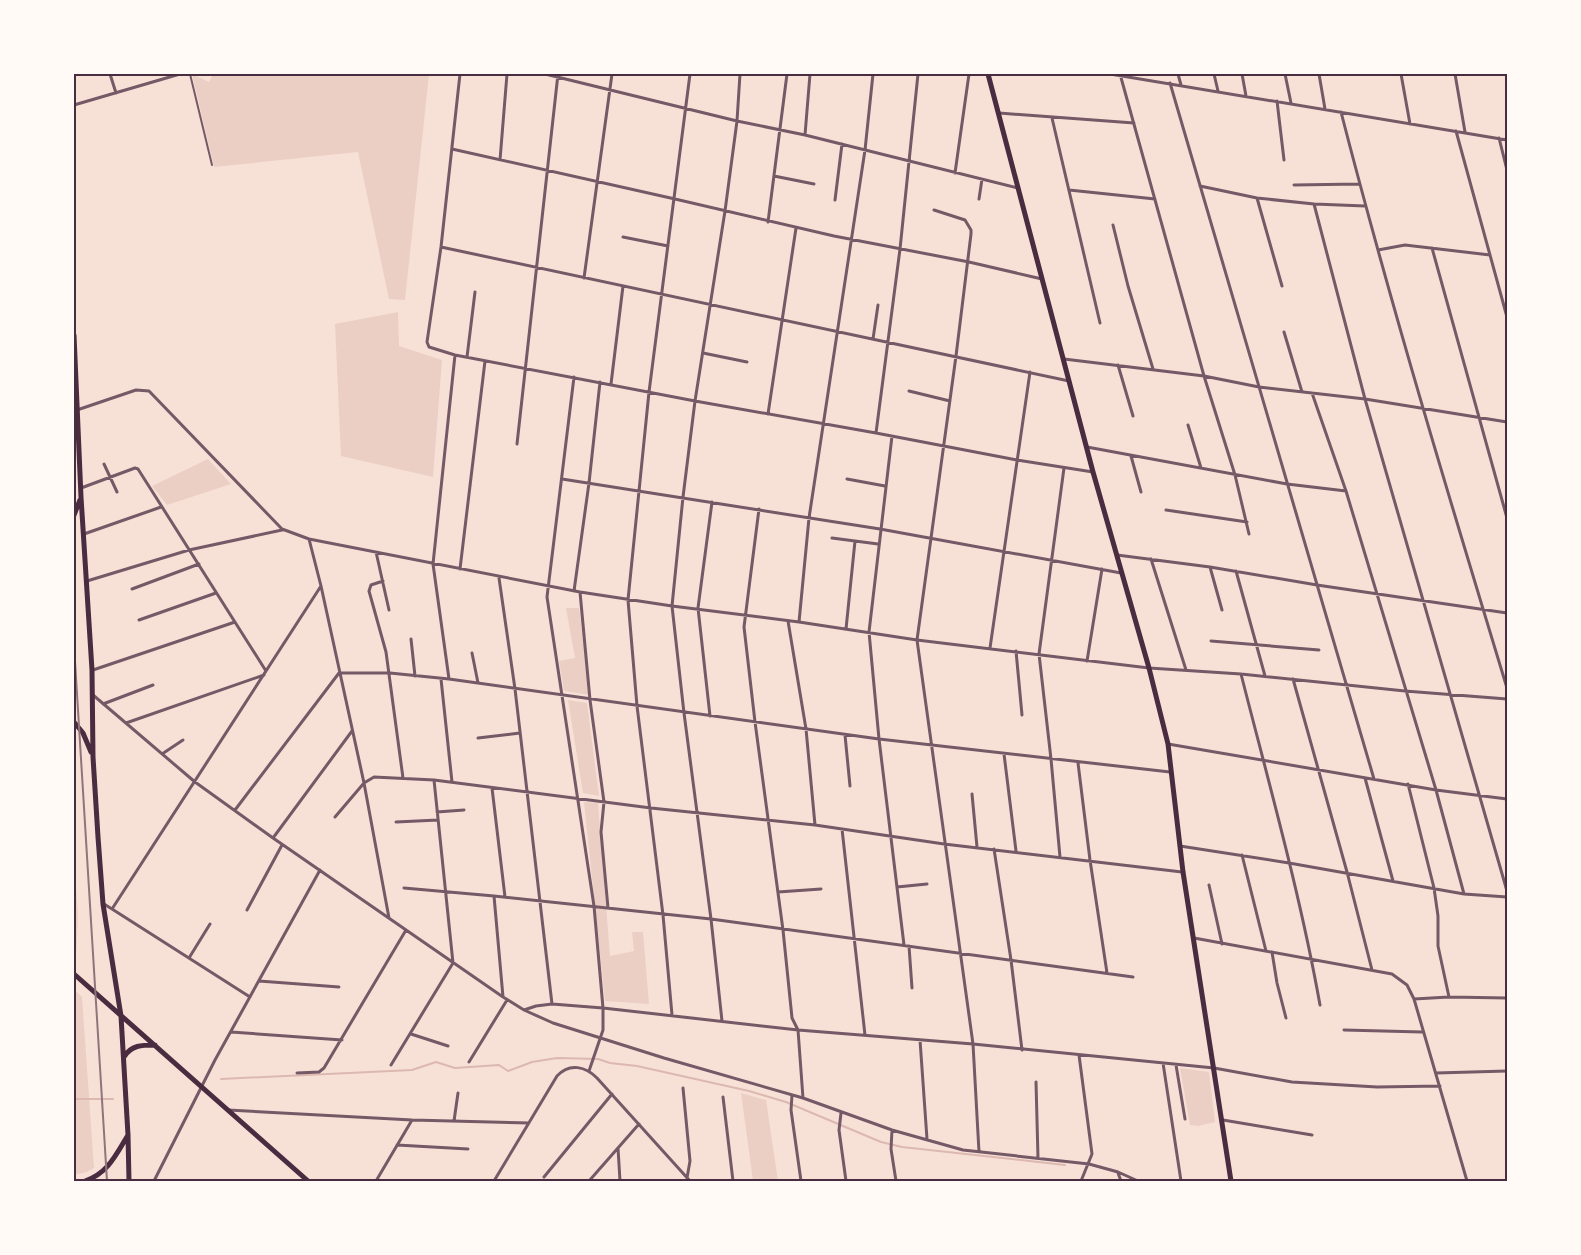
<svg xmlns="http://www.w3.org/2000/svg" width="1581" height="1255" font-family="Poppins,sans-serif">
<rect width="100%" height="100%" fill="#f7e1d7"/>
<path fill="#ebcfc5" d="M192,74L209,82L213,74H429L405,300L389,299L358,152L214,167Z
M398,312L399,346L442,360L433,477L341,456L335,324Z
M208,459L231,484L167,505L152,486Z
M566,608H579L590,695L564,691L559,661L575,658Z
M568,700L587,703L599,796L583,793Z
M584,802L598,803L610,956L634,951L632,932H643L649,1004L605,1001Z
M74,853L78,917L76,957L74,956Z
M74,989L82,997L94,1168L87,1172L74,1175Z
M1180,1068L1209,1072L1215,1122L1198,1126L1190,1125Z
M741,1093L766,1100L778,1181H753Z"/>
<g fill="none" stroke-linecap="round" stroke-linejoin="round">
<path stroke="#dcb8b0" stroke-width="2" d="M221,1079L412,1070L436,1062L455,1068L499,1065L508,1071L532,1062L557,1058L598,1059L610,1063L637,1066L749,1091L786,1102L881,1142L902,1147L1065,1165
M74,1099H113"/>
<path stroke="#755966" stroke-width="2" d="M190,74L212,165"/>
<path stroke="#755966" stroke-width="3" d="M110,74L116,93
M460,74L441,247L427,342L429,347L455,355L695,401L876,433L1017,460L1093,472
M545,74L737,121L805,135L1018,188
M1110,74L1507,140
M1120,74L1204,376L1235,475L1249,534
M1178,74L1181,85
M1214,74L1218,91
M1242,74L1246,96
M1285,74L1291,103
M1319,74L1325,109
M1401,74L1410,124
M1455,74L1465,132
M1170,83L1374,779
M1277,101L1284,160
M74,105L180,74
M1341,112C1391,306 1449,497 1507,688
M999,113L1134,123
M1052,118L1100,323
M1456,131L1507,317
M805,135L810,74
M1499,138L1507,170
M452,149L675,199L834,236L969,262L1042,279
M500,160L507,74
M955,173L969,74
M774,176L814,184
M1294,185L1359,184
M1200,186L1257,198L1314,204L1365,206
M1069,190L1155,199
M1257,198L1282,286
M979,199L982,179
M835,200L842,144
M1314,204L1365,399L1507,891
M934,210L965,220L971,230V234L956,356L917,640L973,1044L979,1152
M768,222L787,74
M1113,225L1128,286L1153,369
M623,237L668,246
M441,247L1069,381
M1432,248L1507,518
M1378,250L1405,245L1490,255
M584,278L612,74
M1284,332L1302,392
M873,339L878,305
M703,353L747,362
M467,357L475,292
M1064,359L1204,376L1259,387L1365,399L1507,422
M1118,365L1133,416
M574,377L547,597L594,906L603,1008V1030L589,1071
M611,384L623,286
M909,391L950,401
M1312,393L1346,491L1436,790L1464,894
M77,410L136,390L149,391L282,529L309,539L580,592L672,606L799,622L917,640L1149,668L1241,674L1405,691L1507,699
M768,414L796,228
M1188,425L1201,468
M876,433L900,249L918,74
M892,436L869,632L879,739L904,945
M517,444L558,74
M1087,447L1287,484L1346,491
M1131,456L1141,492
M104,464L117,492
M562,479L880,529L1121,573
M847,479L885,486
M81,488L135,468L138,469L266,671
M759,509L744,627L755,722L783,930L792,1018L798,1030L803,1098
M1166,510L1247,522
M84,534L161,507
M832,538L878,544
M309,539L321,586L364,783L389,918
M376,552L389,610
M1117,555L1210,567L1317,585L1507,613
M1151,559L1186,670
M1210,567L1222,610
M460,569L485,361
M1236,571L1265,676
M499,578L515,689L552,1004
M87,581L189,550L282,530
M383,581L371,585L369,591L386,652L403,778
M132,589L199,564
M574,591L589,483L600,382
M580,592L590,700L604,802L601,832L608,908
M139,620L216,593
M788,621L806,729L815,825
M799,622L809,518L865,150L873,74
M846,629L855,541
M411,639L415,676
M1211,641L1319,650
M990,648L1030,372
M1016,651L1022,715
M472,653L478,683
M1087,661L1102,569
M93,670L235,622
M1241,674C1269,784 1300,893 1320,1005
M441,679L452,782
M449,679L433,564L455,355
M1293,679L1347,872L1372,970
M93,695L195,782L273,838L503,997L524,1010L553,1023L664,1058L803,1098L892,1130L963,1150L1089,1164L1118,1172L1138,1181
M103,704L153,685
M710,716L698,608L712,502
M126,723L264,675
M845,735L850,786
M478,738L520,733
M1168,744L1436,790L1507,799
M162,754L183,740
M1004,754L1016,851
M1078,763L1090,860L1107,973
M1365,778L1393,881
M1408,784L1434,888L1438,916V946L1449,997
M492,788L505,897
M972,794L977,847
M235,810L339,673H390L449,679L879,739L1170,772
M437,812L464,810
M335,817L364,783L374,777L434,780L651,808L815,825L944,844L1182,872
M396,822L438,820
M842,829L865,1035
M273,838L352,731
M1180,846L1289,863L1464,894L1507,897
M994,849L1011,960L1022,1050
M1242,855L1266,951
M1060,857L1051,759L1039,654L1064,468
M1209,885L1222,944
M897,887L927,884
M404,888L494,896L711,919L1133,977
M778,892L821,889
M494,896L503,997
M104,904L112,909L321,586
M112,909L250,997
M247,910L282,845
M1194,938L1392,974L1407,985L1414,999L1467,1181
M909,946L912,988
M1272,952L1277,983L1286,1018
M189,958L210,924
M259,981L339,987
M1414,999L1449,997L1507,998
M524,1010L536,1006L552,1004L603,1008L798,1030L973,1044L1214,1068L1292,1082L1377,1087L1440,1086
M672,1015L663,915L637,706L628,600L649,392L690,74
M722,1021L711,919L684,713L672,606L683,497L695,401L725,211L737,121L740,74
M1344,1030L1422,1032
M231,1032L342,1040
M411,1034L448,1046
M920,1040L927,1139
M1079,1055L1092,1154L1081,1181
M469,1062L507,1000
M1163,1063L1181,1181
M391,1065L453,963L434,780
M1176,1065L1185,1119
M297,1073L319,1072L324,1068L406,930
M1436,1073L1507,1071
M1036,1082L1038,1158
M683,1088L690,1161L687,1178
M792,1095L791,1110L801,1181
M723,1097L733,1181
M228,1110L412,1120L529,1123
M841,1113L839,1130L846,1181
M1223,1120L1312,1135
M454,1121L458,1093
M892,1130L891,1149L896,1181
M397,1145L468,1149
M618,1148L620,1181
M1118,1173L1121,1181
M544,1177L612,1094
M154,1181L215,1060L320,870
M376,1181L412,1120
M494,1181L557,1076C570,1062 586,1067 597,1078L690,1181
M589,1181L639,1124"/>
<path stroke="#4a2c40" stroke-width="5" d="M988,74L1093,472L1149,668L1168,744L1183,872L1231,1181
M74,335L81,497L92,670L93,757L98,837L103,904L121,1016L128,1135L129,1181
M74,515L80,500
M74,722L83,733L91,752
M74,974L308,1181
M124,1057C131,1045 142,1045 155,1045
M85,1181C108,1173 116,1155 128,1135"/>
<path stroke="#8f747c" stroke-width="2" d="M74,645L107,1181"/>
</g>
<rect width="1581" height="1255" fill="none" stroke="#fffaf5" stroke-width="150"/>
<rect x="75" y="75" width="1431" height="1105" fill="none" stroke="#4a2c40" stroke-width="2"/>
</svg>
